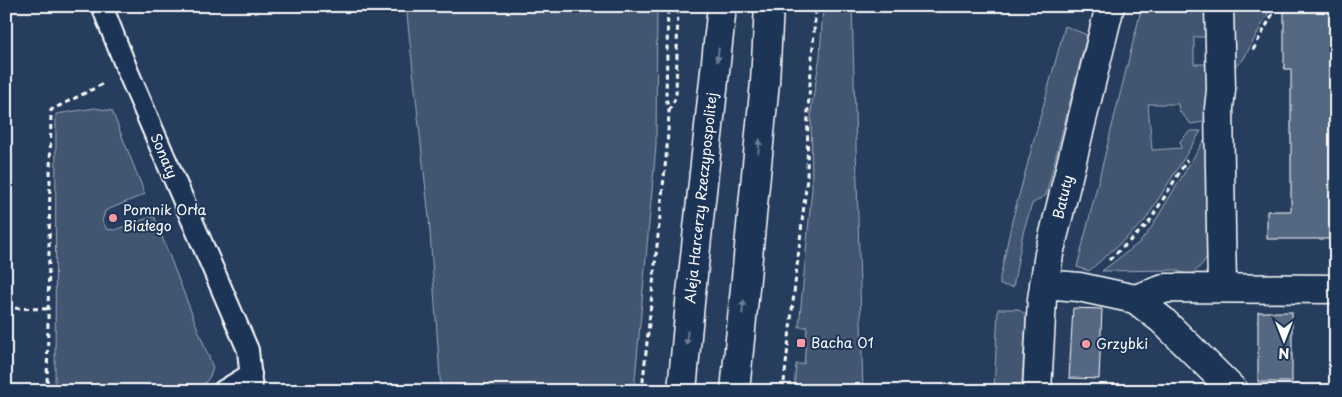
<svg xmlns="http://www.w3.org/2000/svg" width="1342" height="397" font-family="'Playpen Sans',sans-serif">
<rect width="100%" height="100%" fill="#263d5e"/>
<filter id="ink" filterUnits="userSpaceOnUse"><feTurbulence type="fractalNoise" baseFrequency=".02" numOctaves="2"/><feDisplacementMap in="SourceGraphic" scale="10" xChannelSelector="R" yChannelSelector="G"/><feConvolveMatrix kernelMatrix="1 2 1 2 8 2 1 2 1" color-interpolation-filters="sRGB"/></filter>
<g filter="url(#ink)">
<path fill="#425672" stroke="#a0aab8" d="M406,6H657L656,146L634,391H441L429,218Z
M823,6H852L863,391H794L796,364H804L807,327H799L812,188L811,111L820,56Z
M1142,6H1210L1211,37H1194V64H1211V121L1191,124L1179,111L1178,104H1148L1152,150L1181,148L1180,141L1190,131H1201L1144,222L1089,271L1077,267Z
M1227,6H1272L1243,60L1233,68Z
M1065,26L1087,35L1046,195L1032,204L1023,233L1013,287L1000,285V278L1012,221Z
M95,108L112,111L145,194L105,211L102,221L107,229L114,230L154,216L213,368L209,378L198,391H55L56,114Z
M1209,132L1211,245C1207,259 1202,267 1190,275L1175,270L1102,271L1140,242L1151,228Z
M998,309H1018L1026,315L1022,383L1017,391H994Z"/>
<path fill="#556781" stroke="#fff" d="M1284,6H1336V239H1267V211H1291V69H1284Z
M1073,308L1102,309L1099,379L1069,378Z
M1258,312H1292V382H1258Z"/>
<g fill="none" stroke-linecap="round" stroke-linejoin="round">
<g stroke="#fff" stroke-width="24">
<path id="service" d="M102,6L128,72L248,350L252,391
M223,391L251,374"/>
</g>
<g stroke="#fff" stroke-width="31">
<path id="minor" d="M1219,6L1221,90L1219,108L1222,288
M1044,284L1079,287L1135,299L1167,288L1336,289
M1135,299L1162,320L1234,391
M1037,391L1042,299L1049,254L1110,6"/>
</g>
<g stroke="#fff" stroke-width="31">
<path id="tertiary" d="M682,391L690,303L722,6
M735,391L765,82L769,6"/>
</g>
<path stroke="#fff" stroke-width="3" stroke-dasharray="5 4" stroke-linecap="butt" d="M1253,50L1277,6
M669,111L676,97L678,6
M1109,260L1148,224L1187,160
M6,308L48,309
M47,391L51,110L103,84
M642,391L667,148L669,112L666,97L668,6
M783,391L807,178L808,110L816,6"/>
<use href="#service" stroke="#1d3557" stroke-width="20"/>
<use href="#minor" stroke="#1d3557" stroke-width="28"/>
<use href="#tertiary" stroke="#1d3557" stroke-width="28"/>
</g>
<defs><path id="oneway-solid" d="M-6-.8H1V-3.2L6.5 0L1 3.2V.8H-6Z" transform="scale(1.25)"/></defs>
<g fill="#6c7c92">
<use href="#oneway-solid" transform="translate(718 55) rotate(97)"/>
<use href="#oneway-solid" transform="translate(759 146) rotate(-84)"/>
<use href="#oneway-solid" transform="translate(743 307) rotate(-84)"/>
<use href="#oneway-solid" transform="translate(687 338) rotate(95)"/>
</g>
</g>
<g fill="#ff9aa2" stroke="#1d3557" stroke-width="2">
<circle cx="113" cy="218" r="5"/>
<rect x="796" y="338" width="10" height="10" rx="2.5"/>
<circle cx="1086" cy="344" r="5"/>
</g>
<g text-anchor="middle" stroke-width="4" stroke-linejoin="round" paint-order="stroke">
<g font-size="14" fill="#fff" stroke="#1d3557">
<text transform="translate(164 156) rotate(67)" y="5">Sonaty</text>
<text transform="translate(1063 197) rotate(-76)" y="5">Batuty</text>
<text transform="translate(701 198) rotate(-84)" y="5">Aleja Harcerzy Rzeczypospolitej</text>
</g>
<g font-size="14" fill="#fff" stroke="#1d3557" text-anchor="start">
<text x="123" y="215">Pomnik Orła<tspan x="123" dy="16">Białego</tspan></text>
<text x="811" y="348">Bacha 01</text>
<text x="1096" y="349">Grzybki</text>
</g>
</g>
<rect width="1342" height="397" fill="none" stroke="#1d3557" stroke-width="25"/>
<rect x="12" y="12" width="1317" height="372" fill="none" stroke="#fff" stroke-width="2" filter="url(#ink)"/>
<g transform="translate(1284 340) rotate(180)" stroke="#1d3557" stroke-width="4" paint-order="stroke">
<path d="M0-4L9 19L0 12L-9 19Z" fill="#ffffff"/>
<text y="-8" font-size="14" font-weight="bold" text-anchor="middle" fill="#ffffff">N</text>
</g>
</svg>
